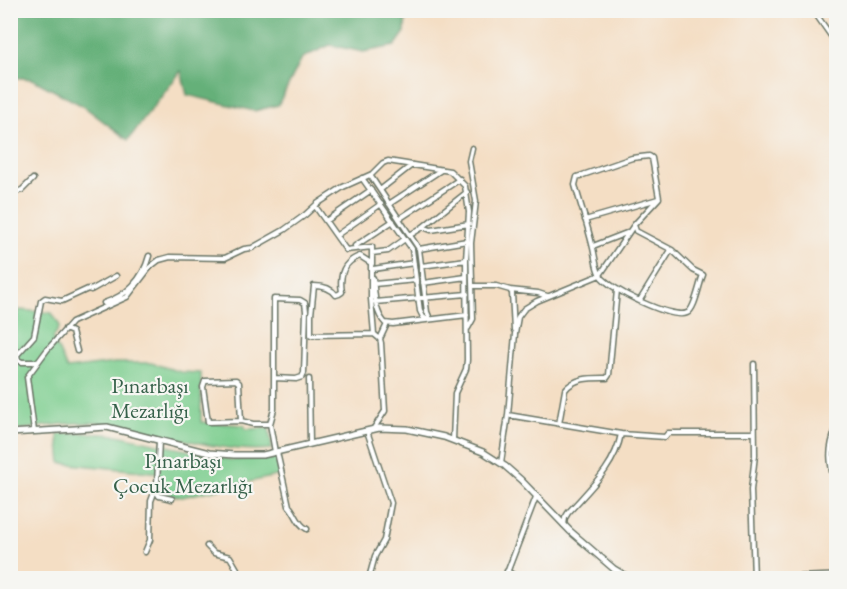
<svg xmlns="http://www.w3.org/2000/svg" width="847" height="589" font-family="'EB Garamond',serif">
<rect width="100%" height="100%" fill="#f6f6f2"/>
<filter id="ink" filterUnits="userSpaceOnUse"><feTurbulence type="fractalNoise" baseFrequency=".0167" numOctaves="2"/><feDisplacementMap in="SourceGraphic" scale="12" xChannelSelector="R" yChannelSelector="G"/><feConvolveMatrix kernelMatrix="1 2 1 2 8 2 1 2 1" color-interpolation-filters="sRGB"/></filter>
<filter id="wash" filterUnits="userSpaceOnUse"><feTurbulence type="fractalNoise" baseFrequency=".008" numOctaves="4" result="noise"/><feDisplacementMap in="SourceGraphic" scale="24" xChannelSelector="R" yChannelSelector="G"/><feGaussianBlur stdDeviation="1.35" result="paint"/><feColorMatrix in="noise" values="0 0 0 0 0 0 0 0 0 0 0 0 0 0 0 0 0 1.4 0 .05"/><feComposite in="paint" operator="in"/></filter>
<g filter="url(#wash)">
<rect width="100%" height="100%" fill="#f4dec4"/>
<path fill="#7ccd8e" stroke="#4e8561" stroke-width="1.5" d="M19,310L52,313L60,326L53,338L67,369L115,363H151L181,372L201,373V422L244,425L246,429L269,428L272,449C218,454 169,433 117,425C82,419 45,426 11,431V333Z
M84,433L117,435L232,460L278,458L281,475L182,497L160,493V473L61,463L58,434Z"/>
<path fill="#65b079" stroke="#427656" stroke-width="1.5" d="M11,10H406V11L405,32L395,46L363,52L330,45L302,58L278,105L254,111L187,95L181,71L128,140L83,106L32,79L11,77Z"/>
</g>
<g filter="url(#ink)">
<g fill="none" stroke-linecap="round" stroke-linejoin="round">
<g stroke="#6a7566" stroke-width="7">
<path id="minor" d="M813,10L836,43
M649,156L652,158L659,198L634,225L636,231L672,250L693,270L703,275C699,284 695,310 687,313C673,320 608,289 600,275C596,269 595,256 593,248C588,227 581,206 575,185L577,177L632,158Z
M370,175L419,249L427,312L430,319
M362,178L412,249L420,311L423,317L426,319
M380,190L412,165
M10,194L22,190L33,179
M389,204L441,170
M315,206L346,250L372,247V264
M399,219L460,179
M585,220L658,199
M326,221L371,190
M423,227L431,230L469,224
M337,235L381,204
M410,235L423,227L467,192
M355,246L393,221
M593,246L629,232
M419,249L467,241
M372,253L388,251L405,239
M421,266L466,260
M373,269L414,263
M373,278C375,293 374,311 385,323L393,324L467,315
M423,283L466,277
M374,284L416,280
M473,286H496L510,290L512,293L514,330
M510,290L538,293L547,296
M640,300L671,250
M375,302L467,294
M104,303C127,296 143,279 149,256
M468,328L473,319L471,243L476,201L469,161L472,148
M65,329L72,332L77,351
M380,339L387,324
M37,362H22L18,360L17,355L34,336L41,301L45,298L62,301L88,289L91,290L116,276
M274,378L296,379L302,377L304,373L306,311L305,303L300,300L274,299V409L270,424L275,452
M309,379L310,444
M508,415L621,434C615,467 589,489 568,513L565,518L564,525
M241,421L239,383L236,380L205,381L203,387L208,422L241,421L253,424H270
M559,424L565,390C575,377 592,378 607,378L609,375L617,290
M374,428L385,411L381,343L380,339L374,334L371,299V263L360,256C343,262 339,275 342,292L339,294L336,295C331,288 323,286 314,286L311,315V335L374,334
M836,429C826,454 831,465 836,491
M34,431L27,377L47,350L72,322L127,297L150,267L159,260L170,257L225,258L244,249L252,248L284,230L305,215L317,204L343,187L372,174L383,163L388,161L450,171L465,186L469,212L466,260L467,360L466,369L455,393L453,440
M367,431L391,503L384,540L375,556L369,578
M621,434L665,437L668,433H754
M277,452L289,506C296,513 297,524 307,529
M501,463L508,415L515,334L518,317L524,309L537,301L600,275L634,225
M156,491L159,496L172,499
M207,546L214,553L230,557L237,569L238,578
M145,552L150,540L151,501L157,485L159,440
M507,571L518,578
M505,578L536,497
M754,578L751,490L755,455L754,364"/>
</g>
<g stroke="#6a7566" stroke-width="8">
<path id="secondary" d="M10,433L107,427L209,453L234,455H263L379,428L407,429L444,437L483,452L505,466L521,480L570,531L614,569L629,578
M783,578L836,576"/>
</g>
<use href="#minor" stroke="#fff" stroke-width="4"/>
<use href="#secondary" stroke="#fff" stroke-width="5"/>
</g>
</g>
<g text-anchor="middle" stroke-width="4.5" stroke-linejoin="round" paint-order="stroke">
<g font-size="22" fill="#36614a" stroke="#f6f6f2">
<text x="150" y="393">Pınarbaşı<tspan x="150" dy="25">Mezarlığı</tspan></text>
<text x="183" y="468">Pınarbaşı<tspan x="183" dy="25">Çocuk Mezarlığı</tspan></text>
</g>
</g>
<rect width="847" height="589" fill="none" stroke="#f6f6f2" stroke-width="36"/>
</svg>
